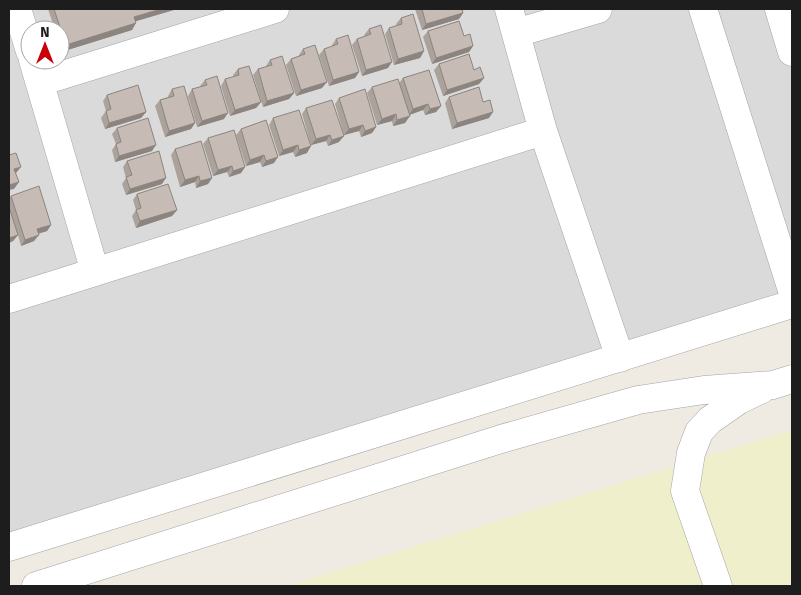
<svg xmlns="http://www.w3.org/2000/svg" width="801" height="595" font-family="'Fira Sans',sans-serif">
<rect width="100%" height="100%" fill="#efeae2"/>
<path fill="#dbdada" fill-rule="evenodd" d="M9,9H792V289L9,539ZM30,30H60V60H30Z"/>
<path fill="#eff0cb" d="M792,430V586H287Z"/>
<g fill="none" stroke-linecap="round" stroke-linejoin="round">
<g stroke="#a4a4a4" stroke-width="29">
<path id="minor" d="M17,9L30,51
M509,9L543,131L620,358
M703,9L792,290
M779,9L792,52
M516,33L598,9
M33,60L95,272
M40,82L275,9
M9,299L543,131
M9,547L792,304
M36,586L501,439L638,400L704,390L773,385L792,379
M718,586L685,491L691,453L699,432L710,420L739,400L762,389"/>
</g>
<use href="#minor" stroke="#fff" stroke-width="28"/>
</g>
<path fill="#aba29c" d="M48,9H177L136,21L132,30L61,52L60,47V30H55Z
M415,9H462L463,13L459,19L422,30Z
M401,18L424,51L420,58L394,65L385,34L389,28L397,26L396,24Z
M369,29L388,68L362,76L352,45L357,39L365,36L364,35Z
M428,31L464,36L473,46L469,52L432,64L423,37Z
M336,39L359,72L355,78L329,86L319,55L324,49L332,46V45Z
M303,49L322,88L296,96L286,65L291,59L299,56V55Z
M270,60L294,93L289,99L263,107L253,75L258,69L266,67V66Z
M439,64L474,70L484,78L479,84L443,96L434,70Z
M238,69L261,102L256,108L230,116L221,86L225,79L234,77L233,75Z
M403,78L441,106L436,112L425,115L423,110L409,115L405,123L393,126L392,121L377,125L367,93L372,87L399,83Z
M205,80L224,119L197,127L188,96L192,89L201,87L200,86Z
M172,89L195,123L191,129L165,137L155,106L160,100L168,97V96Z
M107,95L146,112L141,118L105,129L101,118L106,111L103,101Z
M449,97L483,102L489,118L452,129L445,103Z
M339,98L376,127L372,133L361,137L359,131L344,135L335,104Z
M306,108L339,142L328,146L326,141L311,145L302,114Z
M273,118L307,153L295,157L293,152L279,156L269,125Z
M117,128L152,151L115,162L112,150L116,144L112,134Z
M241,129L274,163L262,167L260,162L246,166L236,135Z
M208,138L245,167L241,173L229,177L227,172L213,176L203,144Z
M175,149L212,178L208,184L196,188L195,182L180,187L171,155Z
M127,161L162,184L126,195L122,184L126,178L123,167Z
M137,194L177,210L172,216L136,228L132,216L136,210L133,200Z
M11,196L51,225L47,231L38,234L34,241L21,246L18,235L13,241L9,243V198Z"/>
<path fill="#8b847f" d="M161,9H177L130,23L134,17Z
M463,13L459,19L422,30L426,24Z
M136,23L132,30L61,52L66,45Z
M473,46L469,52L432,64L436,58Z
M424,51L420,58L394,65L398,59Z
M392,62L388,68L362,76L366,70Z
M359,72L355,78L329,86L333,80Z
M484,78L479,84L443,96L447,90Z
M327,82L322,88L296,96L301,90Z
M294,93L289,99L263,107L267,101Z
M261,102L256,108L230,116L235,110Z
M428,104L423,110L409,115L413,109Z
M441,106L436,112L425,115L430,109Z
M146,112L141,118L105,129L109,123Z
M493,112L489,118L452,129L457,123Z
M228,113L224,119L197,127L202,121Z
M396,114L392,121L377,125L382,119Z
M410,116L405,123L393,126L397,120Z
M195,123L191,129L165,137L169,131Z
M363,125L359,131L344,135L349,129Z
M376,127L372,133L361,137L365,131Z
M330,135L326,141L311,145L316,139Z
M344,136L339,142L328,146L332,140Z
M156,145L152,151L115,162L119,156Z
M298,145L293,152L279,156L283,150Z
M311,146L307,153L295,157L299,150Z
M264,155L260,162L246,166L250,160Z
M278,157L274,163L262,167L266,161Z
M232,166L227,172L213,176L218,170Z
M21,167L16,173L10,175L14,169Z
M245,167L241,173L229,177L233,171Z
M199,176L195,182L180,187L185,180Z
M166,178L162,184L126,195L130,189Z
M212,178L208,184L196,188L200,181Z
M19,182L14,189L9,190V185Z
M177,210L172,216L136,228L140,221Z
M51,225L47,231L33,235L37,229Z
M18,235L13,241L9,243V238Z
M39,235L34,241L21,246L25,240Z"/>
<path fill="#c7bcb5" stroke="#8b847f" d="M54,9H161L134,17L136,23L66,45Z
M422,9H462L463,13L426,24Z
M413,14L424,51L398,59L389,28L402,24L401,18Z
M459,21L464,36L470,34L473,46L436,58L428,31Z
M381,25L392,62L366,70L357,39L371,34L369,29Z
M348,35L359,72L333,80L324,49L338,44L336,39Z
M315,45L327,82L301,90L291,59L305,54L303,49Z
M469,54L474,70L480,67L484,78L447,90L439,64Z
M282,56L294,93L267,101L258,69L272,65L270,60Z
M249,66L261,102L235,110L225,79L239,75L238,69Z
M429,70L441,106L430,109L428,104L413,109L403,78Z
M217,76L228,113L202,121L192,89L207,85L205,80Z
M398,79L410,116L397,120L396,114L382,119L372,87Z
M138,85L146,112L109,123L106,111L111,109L107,95Z
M184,86L195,123L169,131L160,100L174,96L172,89Z
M479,87L483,102L490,100L493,112L457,123L449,97Z
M365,89L376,127L365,131L363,125L349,129L339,98Z
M332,100L344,136L332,140L330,135L316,139L306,108Z
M299,110L311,146L299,150L298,145L283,150L273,118Z
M148,118L156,145L119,156L116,144L121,142L117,128Z
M266,120L278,157L266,161L264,155L250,160L241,129Z
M234,130L245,167L233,171L232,166L218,170L208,138Z
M201,141L212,178L200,181L199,176L185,180L175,149Z
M159,151L166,178L130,189L126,177L132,175L127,161Z
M16,153L21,167L14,169L19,182L9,185V155Z
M168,184L177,210L140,221L136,210L141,208L137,194Z
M39,186L51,225L37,229L39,235L25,240L11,196Z
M9,207L18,235L9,238Z"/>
<rect width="801" height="595" fill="none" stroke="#1d1d1d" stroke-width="20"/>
<g transform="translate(45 45)"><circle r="24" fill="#ffffff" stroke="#a5a5a5"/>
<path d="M0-4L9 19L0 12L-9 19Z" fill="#ca0009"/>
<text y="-8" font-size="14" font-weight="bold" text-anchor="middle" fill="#1d1d1d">N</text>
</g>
</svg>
